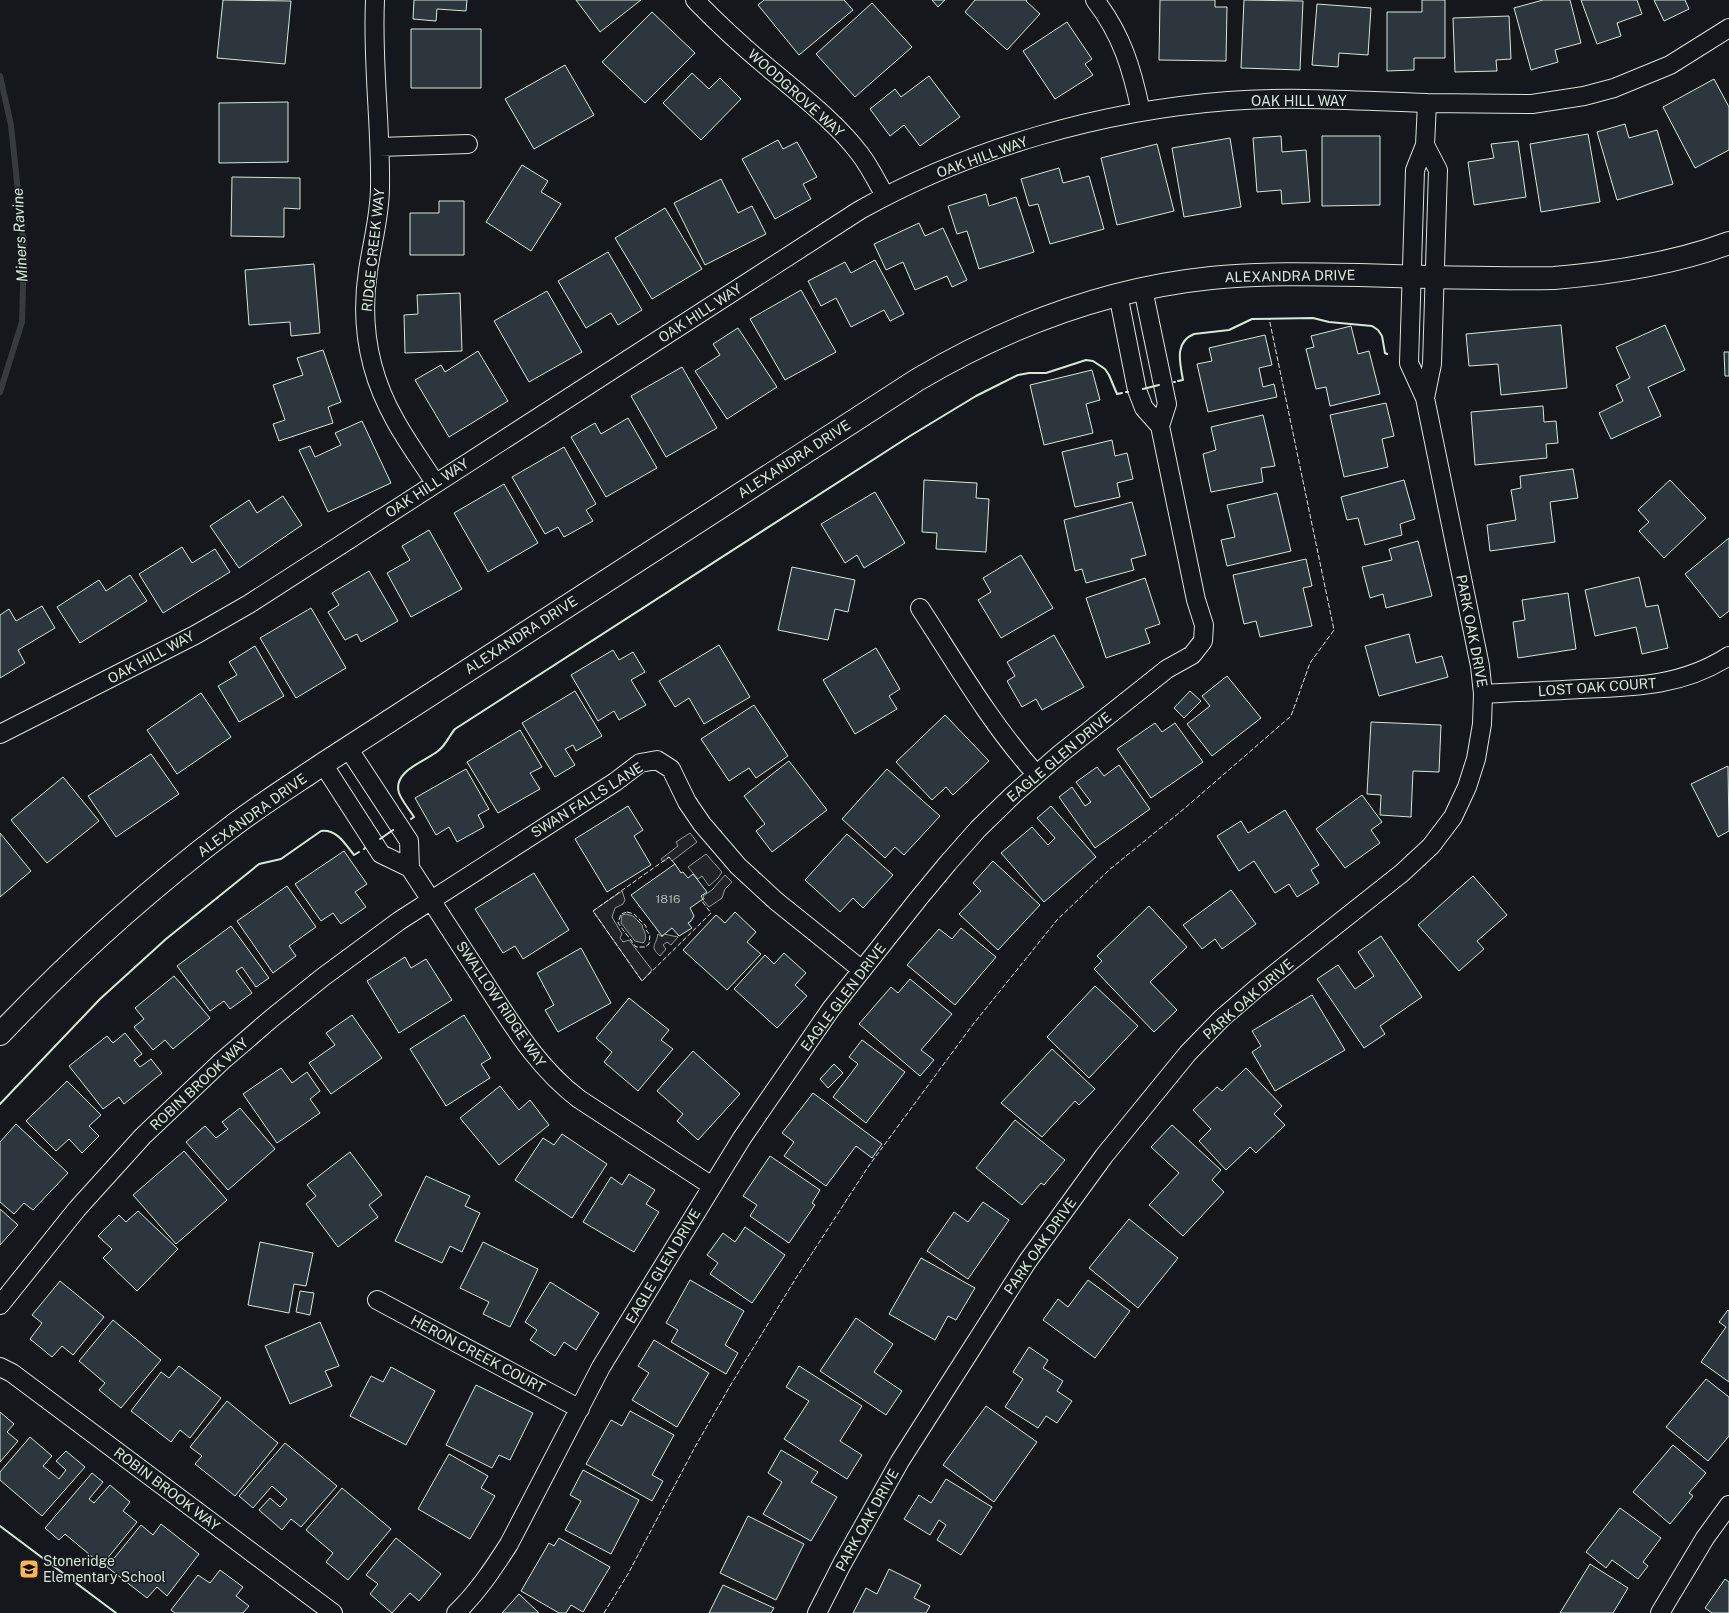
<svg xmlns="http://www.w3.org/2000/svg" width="1729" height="1613" font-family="'Public Sans',sans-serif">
<rect width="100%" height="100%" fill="#14181c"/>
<path fill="#202428" stroke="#939e99" d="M690,833L697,842L672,861L669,857L663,862L661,859L678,846L676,842Z
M706,854L722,872L718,878L709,886L702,876L698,879L688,867Z
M725,875L732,882L725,889L722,898L709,907L703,900L704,899L703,896L712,890Z
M622,891L625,900L623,904L615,908L612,917L622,934L620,938L623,942L629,940L652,970L642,981L593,911Z
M658,934L662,937L664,934L678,937L671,945L667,942L663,945L666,949L660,956C649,946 656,946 658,934Z"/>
<path fill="#363b3e" stroke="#939e99" d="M626,914L633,916L643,926L642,927C645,932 648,939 643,943L635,941L621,923L622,915Z"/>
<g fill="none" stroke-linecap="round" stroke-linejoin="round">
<path stroke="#363b3e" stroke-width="6" d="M0,76L11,125L24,249L22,322L0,392"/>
</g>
<path fill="#2c363c" stroke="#d8e6dc" d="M223,0L291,1L285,64L217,58Z
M414,0H467L466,11L437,9L436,21L413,19Z
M576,0H641L600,32Z
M764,0H844L853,10L799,55L758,5Z
M932,0H945L938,7Z
M975,0H1027L1026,1L1040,14L1007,50L965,12Z
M1160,0H1215V7H1227L1226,61L1159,60Z
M1244,0L1303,1L1300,70L1241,68Z
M1422,0H1445V58H1414V70L1387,71V12H1422Z
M1543,0H1570L1581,43L1555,50L1558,62L1531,70L1514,8Z
M1581,0H1637L1642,14L1617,23L1621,36L1597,44Z
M1654,0H1685L1689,9L1664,21Z
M872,3L912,47L855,97L816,54Z
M1317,4L1371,8L1368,55L1339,53L1338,67L1312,65Z
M652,12L695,53L645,103L602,62Z
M1509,16L1511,59L1496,60L1497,71L1455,72L1453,18Z
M1067,22L1092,59L1085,64L1093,75L1055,99L1023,51Z
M411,29H481V88H411Z
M565,65L594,115L534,149L505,99Z
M692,73L709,89L720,78L741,99L701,140L663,103Z
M929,76L960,117L920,146L904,125L890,136L870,109L895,89L901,97Z
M1714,79L1729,107V150L1695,168L1663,107Z
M288,102V162L219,163V103Z
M1625,124L1629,138L1657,130L1673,184L1617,200L1597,132Z
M1588,134L1600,202L1541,212L1530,144Z
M1281,136L1282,152L1306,150L1310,202L1282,204L1281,190L1257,192L1253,138Z
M1322,136H1380V205L1322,206Z
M1230,138L1241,207L1184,217L1172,148Z
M778,140L783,149L797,142L817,177L803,184L811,199L775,219L742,159Z
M1518,141L1526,197L1474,205L1468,162L1494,158L1491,144Z
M1157,144L1174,211L1117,225L1101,158Z
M522,165L548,181L541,192L561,204L531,251L486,222Z
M1059,168L1063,183L1089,176L1104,229L1050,244L1038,204L1029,206L1021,179Z
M232,177L300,178V209L284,208V237L231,236Z
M721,179L738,213L752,206L766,234L705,265L674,203Z
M986,194L989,206L1016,197L1034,252L979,269L967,231L957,234L948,206Z
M439,201H464V255H410V213H439Z
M665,208L702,269L652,299L615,238Z
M919,223L925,236L943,228L967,280L952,287L947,276L915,290L903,262L886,270L874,244Z
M608,252L642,310L618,325L611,313L586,328L558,281Z
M875,260L904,314L890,321L884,310L851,327L836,298L821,306L808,281L845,262L851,273Z
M314,264L320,333L291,336L290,322L249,325L245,270Z
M801,290L836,352L785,380L750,319Z
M547,291L582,352L529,382L494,321Z
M460,293L462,351L405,353L404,315L418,314L417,295Z
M1561,325L1567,388L1501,395L1498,364L1469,366L1466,334Z
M1665,325L1685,370L1648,387L1661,416L1611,439L1599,413L1623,401L1616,385L1630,378L1616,347Z
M1351,326L1358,354L1369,351L1380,394L1330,406L1326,387L1316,389L1306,349L1314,347L1311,336Z
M738,328L777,387L727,419L695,371L720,355L713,344Z
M1265,335L1272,365L1259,368L1263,387L1274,384L1277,397L1208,412L1197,364L1212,361L1209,348Z
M323,350L341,402L328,407L333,423L279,441L273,424L285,420L273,385L303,375L297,358Z
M478,351L508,401L449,437L415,380L441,365L445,372Z
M1724,352H1729V376H1725Z
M682,367L717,428L666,457L631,396Z
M1092,370L1100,400L1086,404L1093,433L1044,445L1030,385Z
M1386,403L1394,436L1382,439L1388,467L1344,477L1330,415Z
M1543,406L1544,422L1556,421L1558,443L1546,444L1547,458L1475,465L1471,412Z
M1263,415L1275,466L1261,468L1263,482L1211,492L1203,454L1216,450L1211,427Z
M628,418L657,468L606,497L571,437L595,423L601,434Z
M362,421L391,483L328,512L299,450L310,446L315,457L341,445L335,433Z
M1112,440L1115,456L1127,453L1133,479L1117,483L1120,497L1075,507L1062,452Z
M564,447L596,504L586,510L593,521L564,537L558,527L545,534L512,477Z
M1573,469L1578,498L1550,502L1555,542L1490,551L1487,525L1516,520L1511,490L1521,488L1520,476Z
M924,480L977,483L976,498L989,499L986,552L936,549L937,533L922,532Z
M1404,480L1415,519L1400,524L1402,535L1365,545L1358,518L1347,520L1341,497Z
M1670,480L1706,518L1664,558L1639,531L1649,522L1638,510Z
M504,484L538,543L488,572L454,513Z
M875,492L905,543L864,568L857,555L845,563L821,524Z
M1277,493L1291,551L1227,566L1221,540L1235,537L1227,505Z
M283,496L302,525L239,568L210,526L249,500L257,513Z
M1132,502L1146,555L1131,559L1134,570L1086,583L1082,569L1075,571L1064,520Z
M429,530L462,589L411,617L387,573L410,560L402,546Z
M1729,538V611L1720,618L1685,574Z
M1418,541L1432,596L1386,608L1383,594L1370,598L1362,567L1392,560L1389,549Z
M182,547L192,563L215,549L230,572L163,613L139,574Z
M1021,555L1053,608L1001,638L978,600L991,592L983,578Z
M1306,559L1312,586L1303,588L1312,626L1260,637L1256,621L1244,624L1233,575Z
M792,567L855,580L848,612L835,609L828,640L778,630Z
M369,571L398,621L361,642L357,634L345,640L328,612L339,605L332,593Z
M130,575L147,601L80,643L57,607L99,580L106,591Z
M1639,577L1646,607L1658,605L1668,648L1642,654L1636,627L1595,636L1585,590Z
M1145,578L1160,624L1145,629L1150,643L1106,658L1086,598Z
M1568,593L1576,649L1518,658L1513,622L1525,620L1522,600Z
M42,606L55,628L18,650L25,663L0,678V615L9,609L16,621Z
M311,608L346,668L296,698L260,638Z
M1409,634L1416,663L1442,656L1448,677L1379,696L1365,646Z
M1054,635L1084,687L1042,710L1036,699L1022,707L1007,681L1015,676L1007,662Z
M719,645L750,697L704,724L689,698L675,707L659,681Z
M255,646L284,696L239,722L218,686L237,675L229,662Z
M876,648L900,689L889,696L897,709L855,734L823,680Z
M613,650L619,660L633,652L645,672L631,680L646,705L619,720L614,711L598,721L571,675Z
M1227,676L1261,718L1212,756L1187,724L1210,706L1202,696Z
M575,691L602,736L576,751L573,745L565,749L575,765L555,777L522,723Z
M1190,691L1201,701L1184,718L1174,708Z
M201,693L231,737L177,774L147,730Z
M754,705L788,756L756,778L749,768L729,781L701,739Z
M945,715L989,761L953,795L946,787L932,800L896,762Z
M1371,722L1441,725L1439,772L1413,771L1411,817L1380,815L1381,795L1367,794Z
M1155,723L1162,732L1175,723L1203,762L1151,798L1117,749Z
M520,730L542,767L530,773L540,789L498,813L467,762Z
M151,754L179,794L116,837L88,796Z
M789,761L827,810L772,852L756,831L765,824L744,796Z
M1119,765L1150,809L1095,848L1059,797L1072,787L1085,806L1091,802L1076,782L1097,767L1104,776Z
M1728,766L1729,831L1718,837L1691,784Z
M466,769L489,809L478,815L484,827L457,842L449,827L436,835L415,798Z
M887,769L940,816L904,855L895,847L885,858L842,819Z
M63,777L99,821L47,863L11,820Z
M1362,795L1382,822L1371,830L1380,843L1345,868L1316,829Z
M628,806L643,830L634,836L651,865L607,892L575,839Z
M1051,806L1096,857L1044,902L1001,853L1032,827L1048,845L1055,838L1037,818Z
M1285,810L1319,865L1311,870L1319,883L1297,897L1289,884L1275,893L1254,861L1239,871L1217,836L1241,821L1248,833Z
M0,833L31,871L0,897Z
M847,834L893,875L863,908L853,898L840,912L805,880Z
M344,851L367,884L355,892L366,907L341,924L333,913L321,921L295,884Z
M993,861L1040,905L998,950L959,914L981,891L973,883Z
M675,864L681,873L683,872L688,878L693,874L707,892L701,896L703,899L690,908L694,916L691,921L688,923L692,928L679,936L672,928L662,936L631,895Z
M534,873L569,930L523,959L515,946L503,953L475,909Z
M1473,876L1507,915L1477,941L1484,949L1459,971L1418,925Z
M287,886L316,927L289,946L296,956L273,973L237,921Z
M1231,890L1256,924L1222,949L1215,939L1202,949L1183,925Z
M1149,906L1187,947L1150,982L1177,1010L1154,1032L1094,969L1102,961L1097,956Z
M735,912L756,932L747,942L761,954L727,990L683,950L716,915L725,923Z
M231,926L269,978L256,987L242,967L236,971L252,993L230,1009L224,1001L210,1011L177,966Z
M961,928L996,957L955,1005L907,965L939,929L952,939Z
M1381,936L1422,997L1380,1026L1385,1034L1364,1048L1317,979L1338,965L1355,989L1374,976L1358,952Z
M581,948L611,1003L558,1032L545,1010L554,1005L537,973Z
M784,953L806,973L795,985L807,996L777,1028L734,989L765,955L774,964Z
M405,957L411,968L426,959L452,1000L399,1033L367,981Z
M174,976L210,1018L173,1049L165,1040L153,1050L134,1027L144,1019L135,1008Z
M910,979L952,1014L921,1050L934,1060L920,1076L859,1024L891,987L898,993Z
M1095,986L1138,1026L1089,1078L1047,1037Z
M1312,995L1345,1050L1275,1091L1252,1052L1261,1046L1252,1031Z
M629,998L669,1030L661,1040L673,1049L638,1091L604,1062L612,1052L596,1038Z
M352,1015L382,1058L331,1094L309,1063L335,1045L326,1033Z
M464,1015L491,1058L481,1064L490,1078L446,1106L410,1049Z
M125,1033L142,1054L134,1060L140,1067L151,1059L162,1073L124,1104L119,1097L103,1109L69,1066L107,1036L113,1043Z
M862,1040L905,1072L866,1123L833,1097L858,1064L849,1057Z
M1052,1049L1095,1089L1079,1105L1075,1101L1042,1137L1001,1103Z
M693,1051L740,1094L698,1140L677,1121L683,1114L657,1091Z
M834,1064L843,1073L828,1088L820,1079Z
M281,1068L292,1083L307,1072L320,1091L310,1099L320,1113L277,1143L243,1094Z
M1246,1068L1282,1106L1274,1114L1285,1125L1256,1153L1250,1147L1226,1170L1199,1141L1211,1129L1193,1110L1217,1087L1222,1091Z
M67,1081L101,1115L89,1126L99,1136L82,1153L69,1139L56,1151L26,1121Z
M500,1086L519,1110L530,1100L549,1125L499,1165L460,1118Z
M813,1093L882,1144L872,1158L856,1146L826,1186L784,1156L794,1142L782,1133Z
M240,1108L275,1149L228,1190L186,1142L205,1126L216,1138L228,1129L222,1122Z
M1015,1120L1065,1160L1044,1185L1041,1183L1022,1205L976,1168Z
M16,1124L68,1173L33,1210L24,1203L14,1214L0,1202V1142Z
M1172,1125L1221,1170L1212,1180L1224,1192L1183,1236L1149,1205L1179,1173L1151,1147Z
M562,1134L607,1164L572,1218L515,1180L543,1138L554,1145Z
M184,1151L227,1200L176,1244L133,1195Z
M350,1152L382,1195L369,1205L378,1217L338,1247L306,1204L316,1196L307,1185Z
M770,1156L820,1190L812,1203L815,1205L789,1243L750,1216L757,1205L743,1196Z
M629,1174L655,1190L646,1204L659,1212L634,1252L583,1222L611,1177L622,1185Z
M426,1176L470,1196L465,1206L480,1213L462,1252L450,1246L442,1263L395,1241Z
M983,1202L1009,1220L968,1279L927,1251L954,1212L968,1222Z
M0,1209L18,1225L0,1245Z
M138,1211L178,1249L137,1291L103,1258L112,1249L98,1236L119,1215L126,1222Z
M1129,1219L1178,1258L1138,1308L1089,1268Z
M745,1227L785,1255L752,1303L710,1274L718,1263L707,1255L723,1233L735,1242Z
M260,1242L313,1253L306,1286L294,1284L289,1313L248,1305Z
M483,1242L538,1269L510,1327L483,1314L489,1302L460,1288Z
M921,1258L975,1288L956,1320L948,1316L935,1340L889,1314Z
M690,1280L744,1311L725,1345L738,1353L726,1374L671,1342L678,1330L666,1323Z
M1088,1280L1130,1311L1095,1358L1043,1320L1058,1299L1068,1307Z
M60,1281L104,1317L73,1355L62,1346L52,1357L30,1339L42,1323L32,1315Z
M550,1282L599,1313L576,1350L564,1342L555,1356L530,1340L537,1330L525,1322Z
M300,1291L314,1293L310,1315L296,1312Z
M1728,1310L1729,1311V1382L1701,1362L1726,1327L1719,1322Z
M856,1318L893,1344L874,1372L902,1391L886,1415L820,1371Z
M113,1320L161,1360L121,1408L99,1390L105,1383L79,1361Z
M320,1322L339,1366L325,1371L332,1386L290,1404L265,1346Z
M654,1340L709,1373L677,1427L632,1400L649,1373L638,1366Z
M1029,1347L1048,1360L1043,1368L1063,1381L1057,1391L1072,1401L1057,1423L1046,1416L1038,1428L1005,1407L1023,1379L1013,1372Z
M179,1366L221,1398L190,1438L180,1430L171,1442L131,1411L161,1372L169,1378Z
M799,1366L862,1406L840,1441L862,1455L847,1479L784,1439L809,1401L786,1387Z
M391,1367L435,1391L406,1445L350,1416L371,1376L383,1382Z
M1706,1379L1729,1397V1436L1708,1461L1666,1427Z
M476,1385L533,1413L510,1460L499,1455L492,1468L446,1445Z
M227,1401L278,1443L235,1496L195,1464L202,1456L190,1447Z
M986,1406L1037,1442L994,1502L943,1465Z
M630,1411L674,1435L652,1475L663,1481L652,1501L586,1464L611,1420L622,1426Z
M0,1412L14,1424L7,1432L18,1441L0,1462Z
M30,1437L52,1456L43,1466L59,1479L66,1470L56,1461L66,1451L85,1467L42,1516L0,1480V1472Z
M285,1443L337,1486L301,1527L291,1519L282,1530L259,1510L270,1498L280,1507L287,1499L272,1486L253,1508L239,1496Z
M1673,1445L1706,1473L1689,1493L1693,1496L1670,1524L1633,1492Z
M781,1450L818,1472L811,1482L837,1497L811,1541L763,1514L782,1482L768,1473Z
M449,1454L488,1476L481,1488L495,1496L470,1539L418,1509Z
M583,1470L639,1500L611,1554L565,1530L581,1501L570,1495Z
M92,1473L103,1482L89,1499L94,1503L110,1485L130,1502L123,1511L137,1522L102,1565L65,1534L59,1540L45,1528Z
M946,1479L992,1507L961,1555L937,1540L946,1525L939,1520L930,1535L904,1519L919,1495L931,1503Z
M342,1488L391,1529L348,1580L326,1562L333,1553L306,1530Z
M1620,1508L1661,1538L1643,1562L1648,1566L1638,1579L1612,1560L1606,1568L1586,1552Z
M748,1516L804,1544L776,1600L720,1573Z
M161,1524L199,1554L167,1596L157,1587L147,1598L107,1567L141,1525L153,1535Z
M396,1538L441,1574L419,1601L410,1593L392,1613L370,1594L378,1584L366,1575Z
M559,1538L610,1567L583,1612L571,1605L566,1613H559L521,1591L549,1543L554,1546Z
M1590,1564L1628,1588L1613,1613H1560Z
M889,1569L921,1585L914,1598L930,1606L926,1613H853L866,1588L877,1594Z
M220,1570L243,1587L236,1596L249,1606L243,1613H175L171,1610L198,1575L210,1583Z
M1725,1579L1729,1582V1613H1712L1705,1608Z
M723,1585L774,1608L771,1613H709Z
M519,1594L539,1613H502Z"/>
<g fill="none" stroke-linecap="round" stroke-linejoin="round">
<g stroke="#d8e6dc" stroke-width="20">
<path id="street" d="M375,0C372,63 381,125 380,187C380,216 372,243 368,271C360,323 369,374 395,420C407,442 422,462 435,483
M695,0C723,29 752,55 783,80C810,103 839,126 860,154C870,167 877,182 885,196
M1095,0C1122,35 1132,69 1141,112
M1427,103L1532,104L1584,96L1614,88L1670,65L1729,28
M380,147L468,144
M1143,289L1167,404L1160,426
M1425,398L1432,364L1438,170L1425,145
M920,608C957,665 991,724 1036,774
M1483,694C1516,692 1549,691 1581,689C1634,687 1683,686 1729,656
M0,734L195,635L249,604L860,210C971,148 1100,111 1228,101C1294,96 1360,101 1427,103L1425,145L1415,170L1409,363L1425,398L1480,666L1483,694L1482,724L1476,759L1467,787L1453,817L1431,846L1402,873L1258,987L1222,1018L1188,1053L1104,1156L1027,1262L900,1461L842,1564L817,1613
M348,748L409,841L410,868
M323,764L381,854L410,868C435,906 460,945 485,983C513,1026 538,1068 579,1099L712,1186
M377,1300L580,1409
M0,1305L77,1209L143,1136L222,1061L272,1018L323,977L399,921L615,782L640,763L657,760L671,769L687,802L702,824L738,866L776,901L862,970
M0,1367L12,1373L333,1613
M456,1613C477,1593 493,1569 509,1544L601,1367L742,1138L831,1009L919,898L948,863L978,829L1014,794L1060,754L1167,669L1192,655L1203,641L1204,625L1196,600L1160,426L1144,408L1137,390L1118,294
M1660,1613L1705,1538L1729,1505"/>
</g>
<g stroke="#d8e6dc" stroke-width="24">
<path id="secondary" d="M0,1034C71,959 148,890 230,828C260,805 292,785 323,764L917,380C1008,326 1105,289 1211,278C1260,273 1310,274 1359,275C1424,277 1489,279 1554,278C1613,273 1673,264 1729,243"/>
</g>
<use href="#street" stroke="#14181c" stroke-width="18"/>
<use href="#secondary" stroke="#14181c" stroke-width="22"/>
<path stroke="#d8e6dc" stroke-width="1" stroke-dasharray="5 2" stroke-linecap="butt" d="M675,864L669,857L593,911L642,981L711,913L701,900
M627,912L634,914L646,926V930L650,935L649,944L645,947H636L618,923L621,914Z
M604,1613L628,1574L695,1447L730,1386L796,1278L868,1167L971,1027L1057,920L1109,870L1185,808L1291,716L1310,663L1334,630L1269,318"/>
<path stroke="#d8e6dc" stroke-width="2" d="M1178,381L1183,380C1180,363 1174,342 1194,334L1229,330L1252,319L1313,318L1329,322L1372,326L1378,330L1382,336L1385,353L1387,354
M1174,382H1175
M1143,389L1159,385
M1126,392H1128
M411,819L414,817C409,809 402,801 399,793C392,771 426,761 438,751C446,745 449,736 455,729L910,436L976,396L1018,375L1029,373H1046L1086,360L1093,361L1105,369L1109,375L1117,394L1122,393
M380,839L393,830
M364,849L365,848
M0,1104L100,999L166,939L259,864L281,859L321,831C337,829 345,844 354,855L359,852
M0,1526L116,1613"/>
</g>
<defs>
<g id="school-square" transform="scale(1)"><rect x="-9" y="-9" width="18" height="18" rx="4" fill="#ffb74d" stroke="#14181c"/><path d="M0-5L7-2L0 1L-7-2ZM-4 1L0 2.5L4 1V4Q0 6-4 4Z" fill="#111"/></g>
</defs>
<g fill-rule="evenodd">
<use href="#school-square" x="29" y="1569"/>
</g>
<g text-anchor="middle" stroke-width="3" stroke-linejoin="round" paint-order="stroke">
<g font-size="12" fill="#adbab4">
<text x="668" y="903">1816</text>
</g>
<g font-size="14" fill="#d8e6dc" stroke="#14181c">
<text transform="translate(796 93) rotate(42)" y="5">WOODGROVE WAY</text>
<text x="1299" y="106">OAK HILL WAY</text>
<text transform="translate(982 157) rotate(-20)" y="5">OAK HILL WAY</text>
<text transform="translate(373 250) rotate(-84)" y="5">RIDGE CREEK WAY</text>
<text transform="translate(1290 276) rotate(-1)" y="5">ALEXANDRA DRIVE</text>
<text transform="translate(700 313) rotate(-33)" y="5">OAK HILL WAY</text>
<text transform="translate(794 459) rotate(-33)" y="5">ALEXANDRA DRIVE</text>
<text transform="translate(427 488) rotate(-33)" y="5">OAK HILL WAY</text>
<text transform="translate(1472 631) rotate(79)" y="5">PARK OAK DRIVE</text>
<text transform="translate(521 635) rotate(-33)" y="5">ALEXANDRA DRIVE</text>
<text transform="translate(151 657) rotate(-28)" y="5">OAK HILL WAY</text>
<text transform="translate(1597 687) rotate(-4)" y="5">LOST OAK COURT</text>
<text transform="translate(1059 757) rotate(-40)" y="5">EAGLE GLEN DRIVE</text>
<text transform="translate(587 800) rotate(-32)" y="5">SWAN FALLS LANE</text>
<text transform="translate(252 815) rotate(-36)" y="5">ALEXANDRA DRIVE</text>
<text transform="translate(843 997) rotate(-53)" y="5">EAGLE GLEN DRIVE</text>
<text transform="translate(1248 999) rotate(-41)" y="5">PARK OAK DRIVE</text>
<text transform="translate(501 1004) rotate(56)" y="5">SWALLOW RIDGE WAY</text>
<text transform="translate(199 1084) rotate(-43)" y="5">ROBIN BROOK WAY</text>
<text transform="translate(1040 1246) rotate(-55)" y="5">PARK OAK DRIVE</text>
<text transform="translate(663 1266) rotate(-59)" y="5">EAGLE GLEN DRIVE</text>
<text transform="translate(478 1354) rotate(28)" y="5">HERON CREEK COURT</text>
<text transform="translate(167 1489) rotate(37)" y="5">ROBIN BROOK WAY</text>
<text transform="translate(867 1520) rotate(-61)" y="5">PARK OAK DRIVE</text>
</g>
<g font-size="14" fill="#d8e6dc" stroke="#14181c" text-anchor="start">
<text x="43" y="1566">Stoneridge<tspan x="43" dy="16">Elementary School</tspan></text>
</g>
<g font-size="15" font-style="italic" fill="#d8e6dc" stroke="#14181c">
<text transform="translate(20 235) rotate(-93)" y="5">Miners Ravine</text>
</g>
</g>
</svg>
